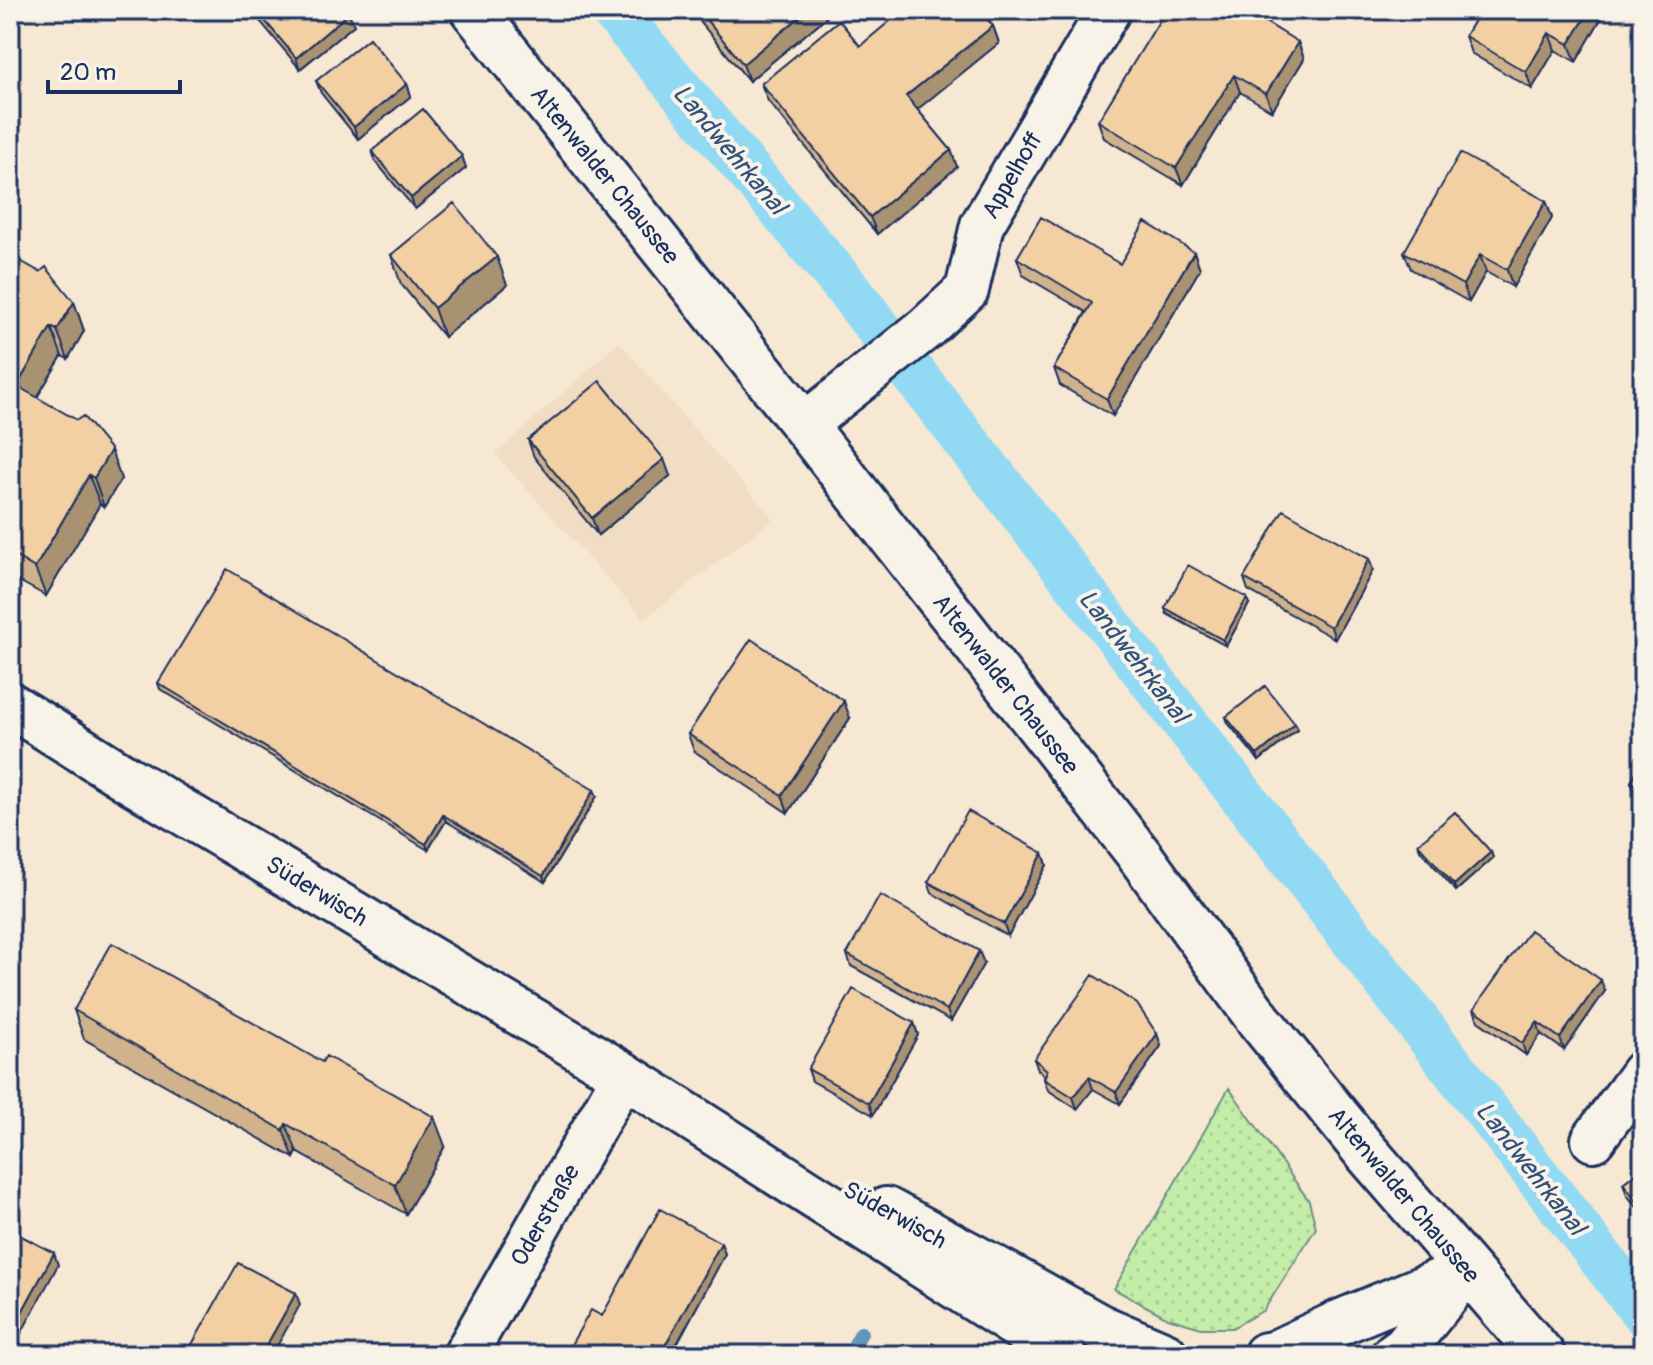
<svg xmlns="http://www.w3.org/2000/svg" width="1653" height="1365" font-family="Pangolin,sans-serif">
<defs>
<pattern id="grass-dots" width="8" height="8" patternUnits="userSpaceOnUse" patternTransform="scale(2)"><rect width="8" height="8" fill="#c3eda9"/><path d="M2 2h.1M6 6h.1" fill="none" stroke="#a7cc94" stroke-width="1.8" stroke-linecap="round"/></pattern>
</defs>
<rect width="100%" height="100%" fill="#f6e8d3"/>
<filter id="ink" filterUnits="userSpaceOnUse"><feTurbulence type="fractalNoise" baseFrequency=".0125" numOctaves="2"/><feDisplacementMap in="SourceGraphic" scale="16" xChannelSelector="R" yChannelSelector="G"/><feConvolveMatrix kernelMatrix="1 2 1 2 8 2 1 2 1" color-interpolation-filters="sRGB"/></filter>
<g filter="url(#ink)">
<path fill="#f1ddc3" d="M619,342L773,519L644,619L495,454Z"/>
<path fill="url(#grass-dots)" stroke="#6f8e84" stroke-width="2" d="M1229,1088L1309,1201L1316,1228L1264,1310L1232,1328H1201L1168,1318L1114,1289Z"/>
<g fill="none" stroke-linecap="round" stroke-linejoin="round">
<path stroke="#6296b7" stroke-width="14" d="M849,1355L861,1333"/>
<path stroke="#92daf3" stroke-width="46" d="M613,10L847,288L1643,1312"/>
<g stroke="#1b2f5e" stroke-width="48">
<path id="minor" d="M804,425L926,328L967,290L982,225L1109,10
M1593,1140L1643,1072
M465,1355L624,1075"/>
</g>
<g stroke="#1b2f5e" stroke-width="50">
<path id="tertiary" d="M10,705L126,778L624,1075L1063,1355
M886,1210L1007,1275L1100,1327L1165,1355
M1266,1355L1273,1354L1341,1322L1467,1270
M1394,1355L1405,1347L1465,1272"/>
</g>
<g stroke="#1b2f5e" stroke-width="50">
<path id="primary" d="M473,10L804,425L1137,852L1259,1020L1366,1152L1542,1355"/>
</g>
<use href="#minor" stroke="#f7f3e8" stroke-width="42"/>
<use href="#tertiary" stroke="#f7f3e8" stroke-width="44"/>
<use href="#primary" stroke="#f7f3e8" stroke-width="44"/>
</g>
<path fill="#d0b38c" stroke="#1b2f5e" stroke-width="2" d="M254,10H347L354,25L300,69L256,16Z
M696,10H835L749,81L701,23Z
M1480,10H1606L1576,62L1555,50L1532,89L1471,53L1465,36Z
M993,26L999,43L917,109L951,150L957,167L877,234L768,101L761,84L860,46Z
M1298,42L1304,59L1272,111L1240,92L1183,185L1104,138L1098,121Z
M316,81L407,84L411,96L358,139L321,93Z
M372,151L462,156L466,168L415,209L376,162Z
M1546,201L1552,218L1513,287L1486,272L1469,302L1411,269L1404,252Z
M1194,252L1200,269L1113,416L1060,385L1054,368L1086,312L1023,275L1017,258L1120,264Z
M10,255L74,302L84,331L68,359L62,356L37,397L121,479L104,507L100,504L46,596L10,576Z
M391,255L507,285L444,337L401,284Z
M528,440L670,476L598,535L534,457Z
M1369,559L1373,570L1335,639L1248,590L1244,578Z
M1249,604L1226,646L1167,614L1165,608Z
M158,683L597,796L545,882L446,821L428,850L160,689Z
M1226,717L1297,730L1259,761L1228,723Z
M850,718L788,813L694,751L688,734Z
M1643,760V798L1636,794L1631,782Z
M1418,844L1491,852L1493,858L1456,891L1420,850Z
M1043,853L1047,865L1008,936L932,893L928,882Z
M847,954L984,963L951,1021L851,966Z
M1605,991L1564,1050L1541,1034L1526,1055L1478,1021L1474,1009Z
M74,1010L445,1146L406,1214L297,1152L294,1158L84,1039Z
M914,1023L918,1035L873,1115L812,1081L808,1069Z
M1157,1034L1161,1046L1120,1104L1093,1089L1077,1109L1048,1090L1044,1079L1045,1076L1038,1070L1034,1059Z
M1643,1168V1215L1627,1195L1623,1183Z
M721,1243L725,1254L671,1355H565L602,1316Z"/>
<path fill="#a99272" stroke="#1b2f5e" stroke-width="2" d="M808,10H835L749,81L743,64Z
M1590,10H1606L1576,62L1569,44Z
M349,13L354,25L300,69L296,58Z
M993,26L999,43L913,113L906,96Z
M1549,33L1555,50L1532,89L1526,72Z
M1298,42L1304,59L1272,111L1266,94Z
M1234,75L1240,92L1183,185L1176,168Z
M407,84L411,96L358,139L354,127Z
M951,150L957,167L877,234L870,217Z
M462,156L466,168L415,209L411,198Z
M1546,201L1552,218L1513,287L1507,270Z
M1194,252L1200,269L1113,416L1107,399Z
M1480,255L1486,272L1469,302L1463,285Z
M497,257L507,285L444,337L434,308Z
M74,302L84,331L68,359L57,330Z
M51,327L62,356L27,414L17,386Z
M111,450L121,479L104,507L94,478Z
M664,459L670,476L598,535L592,518Z
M89,475L100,504L46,596L35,568Z
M1369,559L1373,570L1335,639L1331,627Z
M1247,598L1249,604L1226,646L1223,640Z
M844,701L850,718L788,813L782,795Z
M1295,724L1297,730L1259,761L1257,755Z
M594,790L597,796L545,882L543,876Z
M443,815L446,821L428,850L426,844Z
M1491,852L1493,858L1456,891L1454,885Z
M1043,853L1047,865L1008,936L1004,924Z
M979,951L984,963L951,1021L947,1010Z
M1601,980L1605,991L1564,1050L1560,1038Z
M1537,1022L1541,1034L1526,1055L1522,1043Z
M914,1023L918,1035L873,1115L869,1103Z
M1157,1034L1161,1046L1120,1104L1116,1092Z
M1089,1077L1093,1089L1077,1109L1073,1097Z
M434,1117L445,1146L406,1214L395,1185Z
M286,1124L297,1152L294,1158L283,1130Z
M721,1243L725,1254L671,1355H665L663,1349Z
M54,1253L58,1265L10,1354V1334Z
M296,1293L300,1305L272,1355H261Z
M653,1344L657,1355H647Z"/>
<path fill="#f2d0a3" stroke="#1b2f5e" stroke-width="2" d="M256,10H347L349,13L296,58Z
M698,10H808L743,64Z
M903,10H980L993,26L906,96L951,150L870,217L761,84L839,20L860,46Z
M1166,10H1246L1298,42L1266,94L1234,75L1176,168L1098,121Z
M1480,10H1590L1569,44L1549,33L1526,72L1465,36Z
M369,38L407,84L354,127L316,81Z
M423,109L462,156L411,198L372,151Z
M1460,153L1546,201L1507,270L1480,255L1463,285L1404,252Z
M454,203L497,257L434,308L391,255Z
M1041,217L1120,264L1145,222L1194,252L1107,399L1054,368L1092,303L1017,258Z
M10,255L40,272L46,267L74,302L57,330L51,327L17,386L77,420L83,416L111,450L94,478L89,475L35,568L10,553Z
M600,381L664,459L592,518L528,440Z
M1283,510L1369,559L1331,627L1244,578Z
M1188,565L1247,598L1223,640L1165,608Z
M227,569L594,790L543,876L443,815L426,844L158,683Z
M751,639L844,701L782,795L688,734Z
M1265,686L1295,724L1257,755L1226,717Z
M1643,760V788L1631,782Z
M968,811L1043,853L1004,924L928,882Z
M1455,812L1491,852L1454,885L1418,844Z
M880,895L979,951L947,1010L847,954Z
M1530,930L1601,980L1560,1038L1537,1022L1522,1043L1474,1009Z
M112,943L322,1062L326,1056L434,1117L395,1185L286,1124L283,1130L74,1010Z
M1093,975L1137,1004L1157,1034L1116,1092L1089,1077L1073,1097L1044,1079L1047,1070L1034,1059Z
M853,989L914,1023L869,1103L808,1069Z
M1643,1168V1209L1623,1183Z
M660,1209L721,1243L663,1349L653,1344L647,1355H565L591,1310L602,1316Z
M10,1230L54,1253L10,1334Z
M238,1263L296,1293L261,1355H186Z
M932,1343L952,1355H925Z"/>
</g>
<g text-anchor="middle" stroke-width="8" stroke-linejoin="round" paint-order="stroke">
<g font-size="24" fill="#1b2f5e" stroke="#f7f3e8">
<text transform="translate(605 175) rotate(51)" y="8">Altenwalder Chaussee</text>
<text transform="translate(1012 175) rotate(-60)" y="8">Appelhoff</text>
<text transform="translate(1006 684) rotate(52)" y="8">Altenwalder Chaussee</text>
<text transform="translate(317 891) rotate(31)" y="8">Süderwisch</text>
<text transform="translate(1404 1195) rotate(50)" y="8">Altenwalder Chaussee</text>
<text transform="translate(545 1215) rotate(-60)" y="8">Oderstraße</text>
<text transform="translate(895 1215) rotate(29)" y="8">Süderwisch</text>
</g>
<g font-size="26" font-style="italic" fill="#33517c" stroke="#f7f3e8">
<text transform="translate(730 149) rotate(50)" y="9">Landwehrkanal</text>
<text transform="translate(1134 656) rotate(52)" y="9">Landwehrkanal</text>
<text transform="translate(1531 1168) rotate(52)" y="9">Landwehrkanal</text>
</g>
</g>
<rect width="1653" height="1365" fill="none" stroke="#f7f3e8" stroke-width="40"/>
<rect x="20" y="20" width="1613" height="1325" fill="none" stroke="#1b2f5e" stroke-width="3" filter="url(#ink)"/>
<path d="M48 80v12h132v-12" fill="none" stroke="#1b2f5e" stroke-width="4"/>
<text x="60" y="80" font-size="24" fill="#1b2f5e" stroke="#f7f3e8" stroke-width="6" paint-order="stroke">20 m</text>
</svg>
